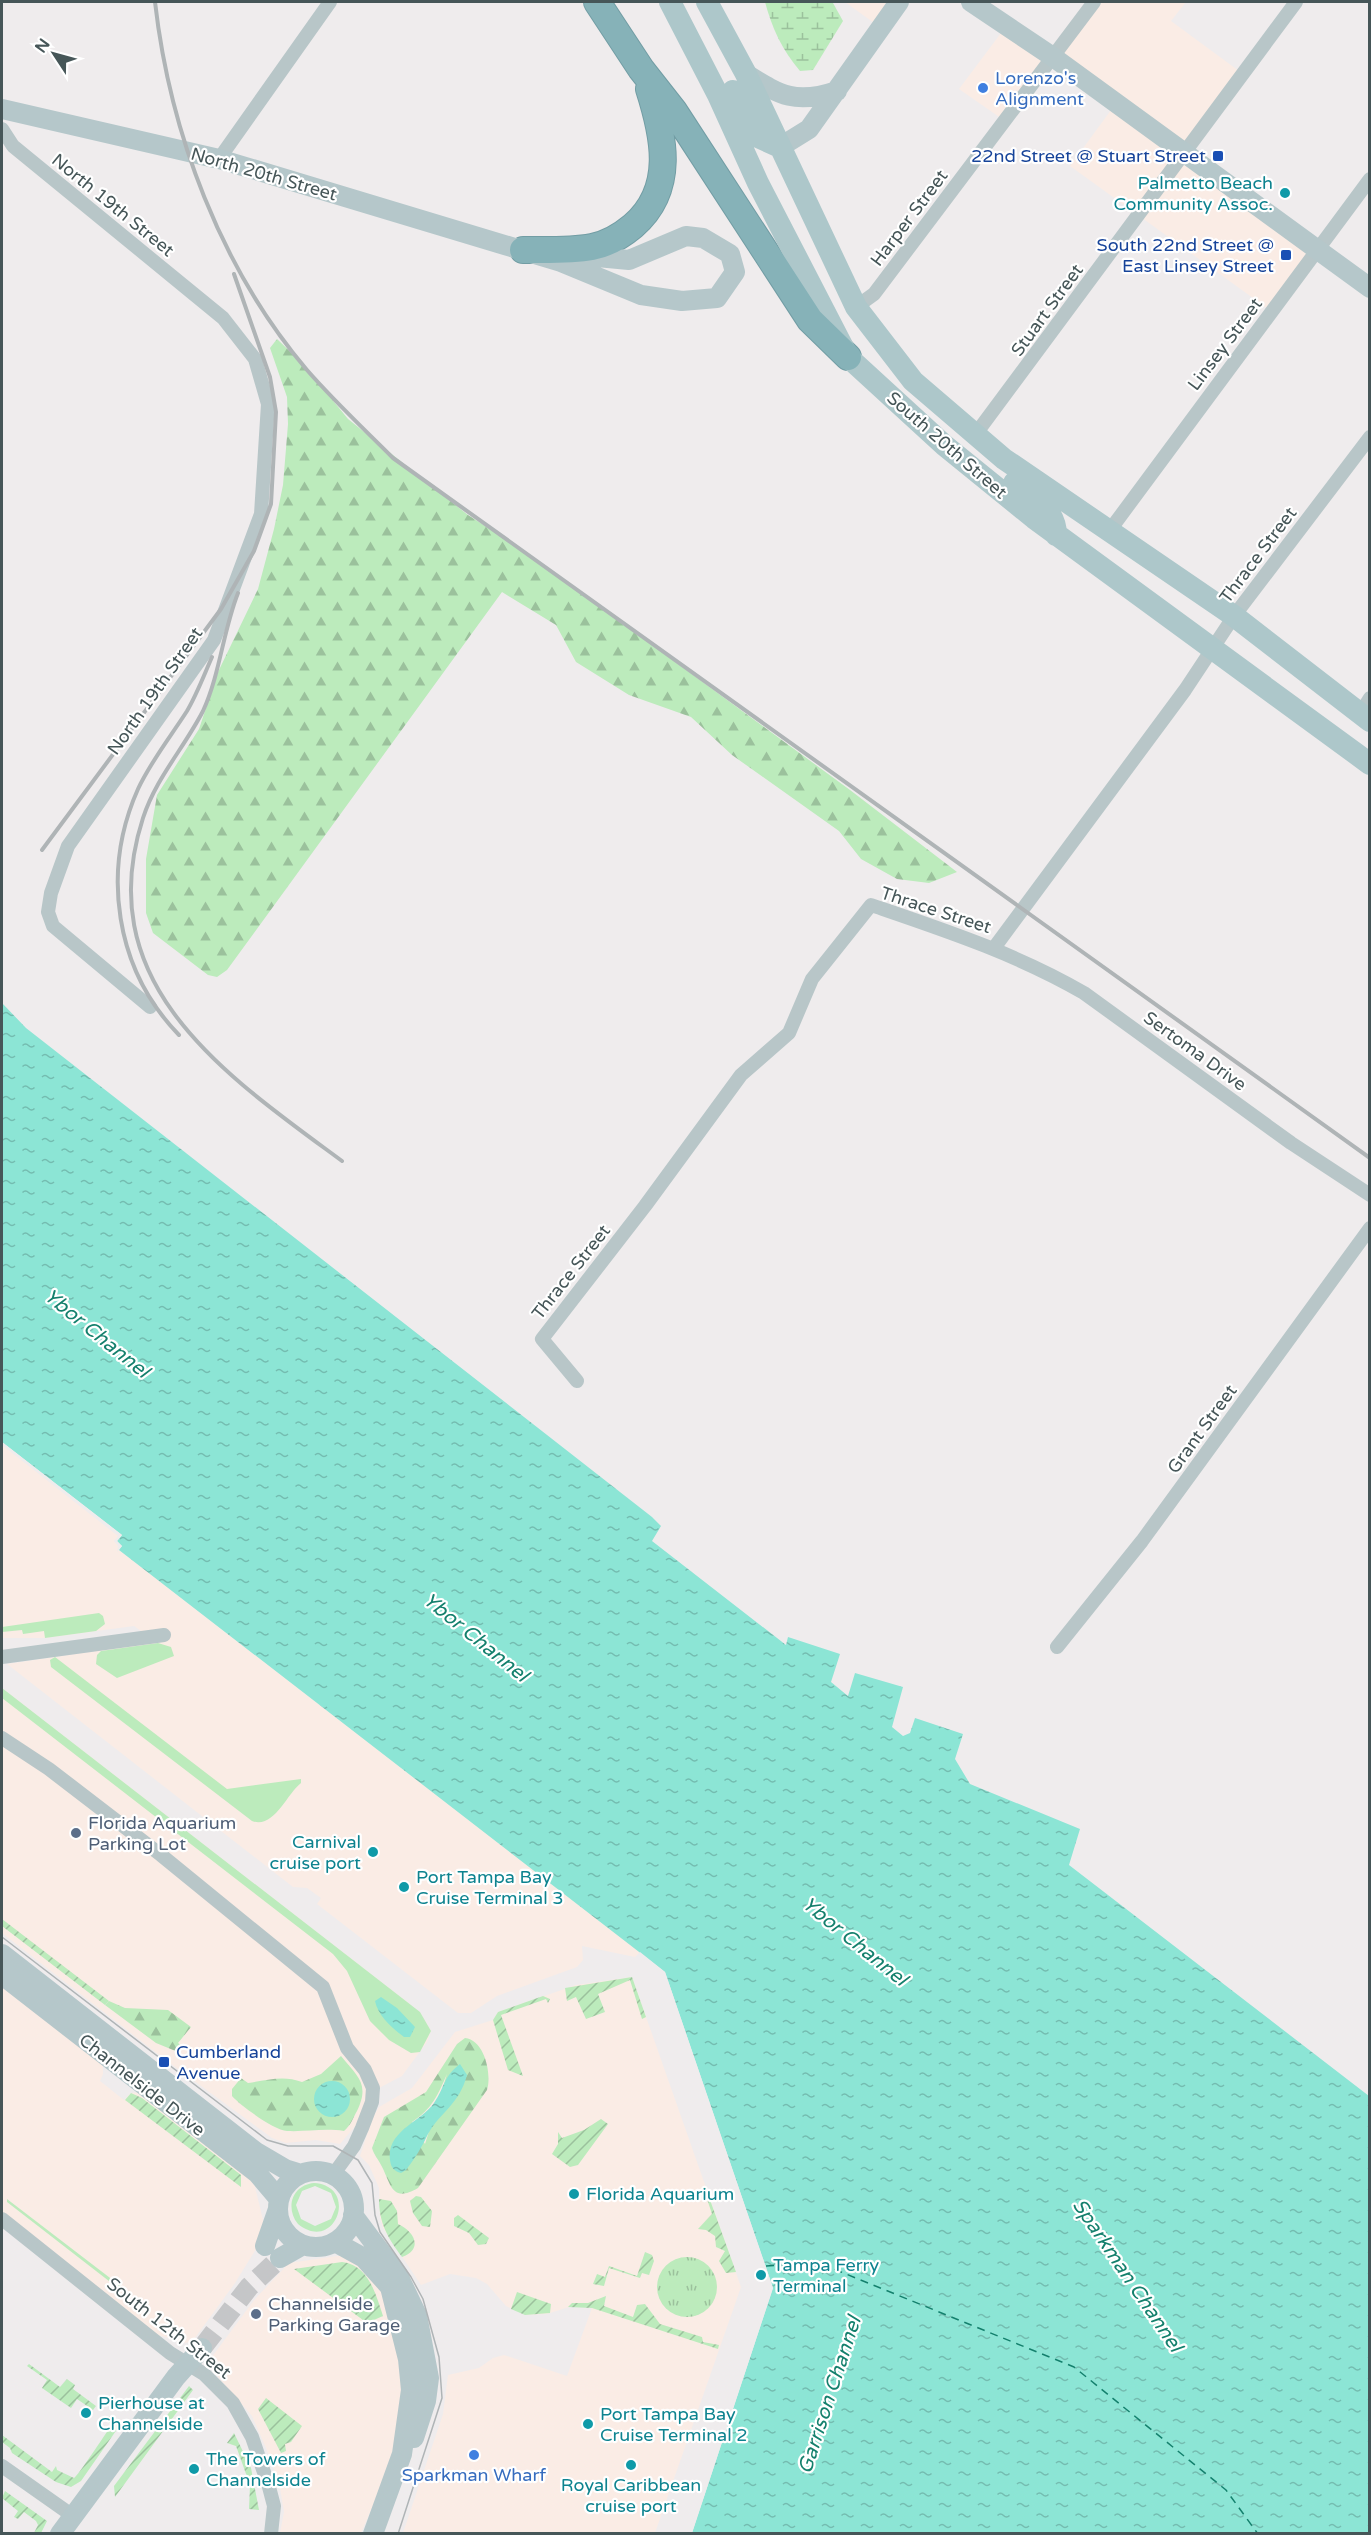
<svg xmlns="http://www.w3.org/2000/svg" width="1371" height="2535" font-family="'Varela Round',sans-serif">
<defs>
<pattern id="forest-firs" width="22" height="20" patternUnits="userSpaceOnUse" patternTransform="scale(1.5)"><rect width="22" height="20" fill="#bcebbc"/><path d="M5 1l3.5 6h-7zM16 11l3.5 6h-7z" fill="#9bc19c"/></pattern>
<pattern id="wetland-marsh" width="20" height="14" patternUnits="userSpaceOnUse" patternTransform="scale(1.5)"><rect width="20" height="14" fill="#bcebbc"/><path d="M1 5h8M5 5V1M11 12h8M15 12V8" fill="none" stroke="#9bc19c"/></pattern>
<pattern id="park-tufts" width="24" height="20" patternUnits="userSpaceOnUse" patternTransform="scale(1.5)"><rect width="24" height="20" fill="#bcebbc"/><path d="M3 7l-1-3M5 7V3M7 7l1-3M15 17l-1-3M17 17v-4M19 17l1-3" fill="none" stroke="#9bc19c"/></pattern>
<pattern id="garden-furrows" width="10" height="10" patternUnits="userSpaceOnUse" patternTransform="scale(1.5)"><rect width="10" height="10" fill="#bcebbc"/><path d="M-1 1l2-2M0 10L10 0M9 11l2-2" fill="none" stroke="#9bc19c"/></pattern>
<pattern id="water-ripples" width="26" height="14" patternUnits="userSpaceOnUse" patternTransform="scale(1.5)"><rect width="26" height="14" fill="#8ce5d5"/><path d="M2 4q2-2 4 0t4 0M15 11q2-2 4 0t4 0" fill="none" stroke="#74bcb0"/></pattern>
</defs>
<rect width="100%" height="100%" fill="#efeced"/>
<path fill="#faece5" d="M845,2H900L881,28Z
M1094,2H1186L1171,21L1239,71L1182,152L1051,59L1005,121L959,89L1007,25L1052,57Z
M1114,106L1316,249L1271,311L1070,166Z
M2,1442L122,1535L119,1550L640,1952L635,1957L582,1946L583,1960L577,1967L497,1996L471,2013H458L317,1904L321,1898L307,1888L293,1887L7,1664L157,1642L134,1626L45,1638H2Z
M2,1688L420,2012L431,2031L427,2042L402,2076L381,2087L367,2098L357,2124L340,2144L316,2140L286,2143L272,2138L163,2058L2,1933Z
M632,1977L741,2287L655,2533H403L443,2414L448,2375L479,2368L493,2358L504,2355L567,2376L592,2308L572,2306L547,2314L525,2315L506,2306L487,2284L476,2278L450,2274L421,2285L383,2228L380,2218L379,2188L369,2165L360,2156L373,2117L379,2107L412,2088L455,2032L493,2020L498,2012L576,1985Z
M2,1985L103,2065V2074L100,2081L124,2100L131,2093L141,2092L251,2179L255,2187L264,2224L261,2241L235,2283L192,2342L183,2343L156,2334L2,2214Z
M337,2256H347L381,2283L406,2393L388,2471L361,2533H280L284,2512L279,2482L266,2448L252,2416L213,2371L211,2358L255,2299L289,2263Z"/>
<path fill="#bcebbc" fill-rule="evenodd" d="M99,1613L103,1616L105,1624L96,1631L45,1638L44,1631L23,1634L22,1630L2,1632V1627Z
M158,1643L171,1647L174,1656L117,1678L96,1664L97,1655L101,1651Z
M55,1657L227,1789L301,1779V1783C286,1795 274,1829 252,1821L51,1667L50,1660Z
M2,1688L420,2012L431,2031L420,2052L411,2053L389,2040L370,2021L347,1971L333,1954L2,1698Z
M314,2183C360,2186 335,2254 298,2224C285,2208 292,2185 314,2183ZM315,2186L331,2193L336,2207L331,2219L315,2226L301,2219L296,2205L302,2191Z
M7,2199L131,2294L127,2295L7,2202Z"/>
<path fill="url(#forest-firs)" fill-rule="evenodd" d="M277,339L304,365L348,419L468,515L524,551L850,790L957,872L929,883L897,879L861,859L839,831L732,755L691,717L629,695L576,662L556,625L502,592L227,970L217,977L208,975L153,933L146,913V859L157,795L199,729L218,672L258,589L274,529L283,485L288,424L287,397L270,348Z
M109,2001L125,2008L168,2010L191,2027L178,2043L182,2046L178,2052L156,2043L105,2005Z
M465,2038C485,2040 492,2075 487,2090L418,2188C391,2204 391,2183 381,2165C378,2159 374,2155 372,2148L384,2117L426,2092L457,2044ZM447,2074L425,2144L412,2122C432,2109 438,2095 447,2074Z
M341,2056C358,2077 370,2084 357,2111C353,2118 351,2125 344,2131C324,2128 306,2132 287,2131C274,2130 241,2106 232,2096V2089L241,2078L248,2083C267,2080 284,2075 302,2082L321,2074Z"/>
<path fill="url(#wetland-marsh)" d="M765,2L833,3L843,21L813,70L800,71C782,50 772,28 765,2Z"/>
<path fill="url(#park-tufts)" d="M657 2287a30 30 0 1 1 60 0a30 30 0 1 1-60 0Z"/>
<path fill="url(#garden-furrows)" d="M2,1919L109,2001L105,2005L2,1926Z
M632,1977L646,2017L642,2019L630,1980L598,1994L605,2012L586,2019L576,1997L567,2001L565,1988Z
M543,1996L550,1999L548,2003L546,1999L501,2015L523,2076L508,2070L493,2020L498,2012Z
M131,2093L142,2098L241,2175V2187L125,2100Z
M601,2119L608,2124L578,2165L570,2167L552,2154L558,2144V2132L562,2138L584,2130Z
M705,2186L736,2272L726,2273L719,2261L725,2251L716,2247L715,2236L706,2230L698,2229L712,2214L703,2187Z
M416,2196L421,2197L432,2211L430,2227L422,2226L413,2213L410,2201Z
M379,2199L391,2201L397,2211L398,2224C414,2231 424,2249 402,2257C388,2238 379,2223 379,2199Z
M458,2215L489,2238L486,2244L478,2245L469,2233L454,2226V2218Z
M645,2252L652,2255L654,2261L649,2275L642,2273L640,2278L609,2268L604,2286L593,2284L597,2274L605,2277L609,2266L637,2276Z
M342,2262C369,2265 376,2295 383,2316L367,2323L294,2269Z
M517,2292L551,2304L550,2313L525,2315L511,2309Z
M606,2296L604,2306L633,2317L637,2305L645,2304L660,2324L702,2337L703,2342L719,2345L718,2349L592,2308L568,2307L572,2303H588Z
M29,2364L60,2387L67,2379L75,2385L73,2389L96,2406L93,2410L77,2399L71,2408L42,2388L47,2380L27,2366Z
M189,2386L193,2390L115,2497L114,2486Z
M266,2398L302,2426L291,2442L285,2444L286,2451L281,2453L258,2409Z
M109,2416L120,2425L81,2481L71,2487L56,2482L12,2453L10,2448L2,2442V2435L52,2472L56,2466L57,2470L74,2478C78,2476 105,2434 112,2425L106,2420Z
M234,2433L251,2468L259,2510L249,2509L250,2485L236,2446L227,2443Z
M5,2491L47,2521L41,2533H34L38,2525L36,2521L24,2512L18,2519L14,2517L18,2511L2,2498Z"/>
<path fill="url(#water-ripples)" d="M2,1003L26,1028L652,1517L661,1526L652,1541L786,1645L788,1637L840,1654L831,1682L848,1696L855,1673L903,1687L892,1727L903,1736L910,1733L915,1718L963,1734L955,1759L970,1784L1080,1829L1069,1865L1369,2096V2533H692L773,2288L665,1972L119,1550L122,1546L117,1541L122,1535L2,1442Z
M381,1997L397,2008L415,2027L410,2037H404C393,2029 378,2016 375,2001Z
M460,2064L467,2075C459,2105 441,2111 428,2134C422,2147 415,2158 406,2170L401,2173C394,2171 391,2168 390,2160C386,2131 421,2122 434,2103C445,2087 443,2077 460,2064Z
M314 2099a18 18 0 1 1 36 0a18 18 0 1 1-36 0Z"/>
<path fill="#efeced" d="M2,1442L122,1535L117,1541L122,1546L117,1552L118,1546L114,1541L118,1536L2,1445Z
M640,1952L665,1972L773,2288L692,2533H689L770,2288L663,1974L638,1955Z"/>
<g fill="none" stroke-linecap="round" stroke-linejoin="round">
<path stroke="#14806d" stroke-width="1.5" stroke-dasharray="8 6" stroke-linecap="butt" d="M766,2266L819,2263L1074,2367L1226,2490L1258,2534"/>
<path stroke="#c5c6c8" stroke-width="20" stroke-dasharray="20 10" stroke-linecap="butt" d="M202,2348L249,2287L280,2258"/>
<g stroke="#729da4" stroke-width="28">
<path id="highway" d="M597,2L641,69L674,111L810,320L848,357
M523,250C546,250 570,251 592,247C608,244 621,236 633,226C676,189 664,136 649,89"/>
</g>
<path stroke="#b8c6c8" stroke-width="14" d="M2,129L13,146L223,318L255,359L268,404L261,514L214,640L68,846L51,893L48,912L53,926L150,1007
M219,159L330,2
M856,307L874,294L1094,2
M975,435L1296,2
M1110,530L1370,179
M1360,714L1370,698
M994,948L1185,690L1234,616L1370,437
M577,1381L542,1339L645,1206L741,1075L789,1033L812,979L871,905C944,930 1017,954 1084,993L1291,1143L1370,1195
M1057,1647L1142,1541L1370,1228
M2,1657L164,1635
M2,1738L49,1769L161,1855L323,1987L347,2048L365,2070L373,2088L372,2102L362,2128L354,2146L333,2175
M2,2219L170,2353L204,2374L233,2403L252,2437L269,2487L274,2506L271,2534
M2,2466L73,2516"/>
<path stroke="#b5c7ca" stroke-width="20" d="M971,2L1053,57L1370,288
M746,74C780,95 795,105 837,91
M2,109L219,159L561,262L641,295L682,301L717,298L735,272L730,254L703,238L686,236L629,260L576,255
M780,147L809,129L899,2
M2,1954L256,2152L285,2169L301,2174
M2,1975L257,2173L279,2199
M278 2209a38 38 0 1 1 76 0a38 38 0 1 1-76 0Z
M353,2215L398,2275L417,2315L429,2378L426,2401L414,2438
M335,2242L364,2258L390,2287L408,2359L411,2390L402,2454L373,2534
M265,2246L278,2209
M280,2258L303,2245
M60,2534L176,2377L202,2348"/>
<path stroke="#adc7ca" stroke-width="22" d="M670,2L718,95L758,183L848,357L944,445L1034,518L1370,764
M707,2L746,74L856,307L913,381L1004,459L1234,616L1370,721
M733,91L758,137L780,147
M1014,483C1033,497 1056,509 1056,535"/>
<use href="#highway" stroke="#86b2b8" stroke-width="26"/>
<path stroke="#afb4b6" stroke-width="1.5" d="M2,1937L267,2140L288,2146H333L358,2160L372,2183L375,2215L380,2232L411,2277L423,2299L439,2357L442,2398L398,2534"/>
<path stroke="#afb4b6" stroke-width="4" d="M155,2C170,133 221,269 307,370C334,401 364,429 393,458L1370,1158
M238,593C223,631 220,674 203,711C184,748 156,778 143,818C89,985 227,1076 342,1161
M42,850L221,609L254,551L271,504L276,412L270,377L234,274
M179,1035C115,969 101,872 138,789C151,761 171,736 187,711C197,694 204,675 212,657"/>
</g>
<g fill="#3f7fe0" stroke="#fff" stroke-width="2">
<circle cx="983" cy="88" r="6"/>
<circle cx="474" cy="2455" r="6"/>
</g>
<g fill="#1a4fb4" stroke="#fff" stroke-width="2">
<rect x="1212" y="150" width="12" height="12" rx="3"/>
<rect x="1280" y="249" width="12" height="12" rx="3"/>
<rect x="158" y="2056" width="12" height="12" rx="3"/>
</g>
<g fill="#0f9aa8" stroke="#fff" stroke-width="2">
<circle cx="1285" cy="193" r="6"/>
<circle cx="373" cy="1852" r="6"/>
<circle cx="404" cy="1887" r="6"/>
<circle cx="574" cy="2194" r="6"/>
<circle cx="761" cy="2275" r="6"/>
<circle cx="86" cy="2413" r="6"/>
<circle cx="588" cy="2424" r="6"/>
<circle cx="631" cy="2465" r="6"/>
<circle cx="194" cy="2469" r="6"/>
</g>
<g fill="#5c6f8a" stroke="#fff" stroke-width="2">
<circle cx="76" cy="1833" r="6"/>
<circle cx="256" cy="2314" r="6"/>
</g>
<g text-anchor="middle" stroke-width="4.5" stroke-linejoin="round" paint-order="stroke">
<g font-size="18" fill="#366cbe" stroke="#fff" text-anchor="start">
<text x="995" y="84">Lorenzo's<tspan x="995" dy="21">Alignment</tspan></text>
<text x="474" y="2481" text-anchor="middle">Sparkman Wharf</text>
</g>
<g font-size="18" fill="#164399" stroke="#fff" text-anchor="end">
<text x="1206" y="162">22nd Street @ Stuart Street</text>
<text x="1274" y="251">South 22nd Street @<tspan x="1274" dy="21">East Linsey Street</tspan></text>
<text x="176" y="2058" text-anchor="start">Cumberland<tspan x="176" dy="21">Avenue</tspan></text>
</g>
<g font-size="18" fill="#465658" stroke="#fff">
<text transform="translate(264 174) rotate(16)" y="6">North 20th Street</text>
<text transform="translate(113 205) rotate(39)" y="6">North 19th Street</text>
<text transform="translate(909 218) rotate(-53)" y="6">Harper Street</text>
<text transform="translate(1047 310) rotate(-54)" y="6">Stuart Street</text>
<text transform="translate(1225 344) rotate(-53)" y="6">Linsey Street</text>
<text transform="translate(947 445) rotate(41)" y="6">South 20th Street</text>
<text transform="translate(1258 555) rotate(-53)" y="6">Thrace Street</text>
<text transform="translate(155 691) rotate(-55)" y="6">North 19th Street</text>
<text transform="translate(936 910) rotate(18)" y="6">Thrace Street</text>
<text transform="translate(1195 1051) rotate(36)" y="6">Sertoma Drive</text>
<text transform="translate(571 1272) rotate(-52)" y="6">Thrace Street</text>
<text transform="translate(1202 1429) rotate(-54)" y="6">Grant Street</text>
<text transform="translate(142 2085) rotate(38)" y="6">Channelside Drive</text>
<text transform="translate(169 2328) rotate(38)" y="6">South 12th Street</text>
</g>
<g font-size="18" fill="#0d838f" stroke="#fff" text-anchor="start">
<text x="1273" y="189" text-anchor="end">Palmetto Beach<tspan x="1273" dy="21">Community Assoc.</tspan></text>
<text x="361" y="1848" text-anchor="end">Carnival<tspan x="361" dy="21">cruise port</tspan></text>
<text x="416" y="1883">Port Tampa Bay<tspan x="416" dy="21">Cruise Terminal 3</tspan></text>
<text x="586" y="2200">Florida Aquarium</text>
<text x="773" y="2271">Tampa Ferry<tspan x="773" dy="21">Terminal</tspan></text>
<text x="98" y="2409">Pierhouse at<tspan x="98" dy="21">Channelside</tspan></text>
<text x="600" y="2420">Port Tampa Bay<tspan x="600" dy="21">Cruise Terminal 2</tspan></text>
<text x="206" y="2465">The Towers of<tspan x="206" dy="21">Channelside</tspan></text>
<text x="631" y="2491" text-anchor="middle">Royal Caribbean<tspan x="631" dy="21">cruise port</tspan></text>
</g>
<g font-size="18" fill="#4e5e75" stroke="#fff" text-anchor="start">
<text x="88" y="1829">Florida Aquarium<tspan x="88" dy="21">Parking Lot</tspan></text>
<text x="268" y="2310">Channelside<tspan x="268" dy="21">Parking Garage</tspan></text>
</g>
<g font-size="20" font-style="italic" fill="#14806d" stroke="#fff">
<text transform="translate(97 1333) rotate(39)" y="7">Ybor Channel</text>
<text transform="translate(476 1637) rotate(39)" y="7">Ybor Channel</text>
<text transform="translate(855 1941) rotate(39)" y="7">Ybor Channel</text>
<text transform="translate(1128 2275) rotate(56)" y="7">Sparkman Channel</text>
<text transform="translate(829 2395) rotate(-72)" y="7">Garrison Channel</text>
</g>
</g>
<rect width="1371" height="2535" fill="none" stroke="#465658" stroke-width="6"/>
<g transform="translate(54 54) rotate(306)" stroke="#ffffff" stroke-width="4.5" paint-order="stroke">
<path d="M0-4.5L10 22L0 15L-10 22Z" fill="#465658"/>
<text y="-9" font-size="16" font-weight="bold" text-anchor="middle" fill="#465658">N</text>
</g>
</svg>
